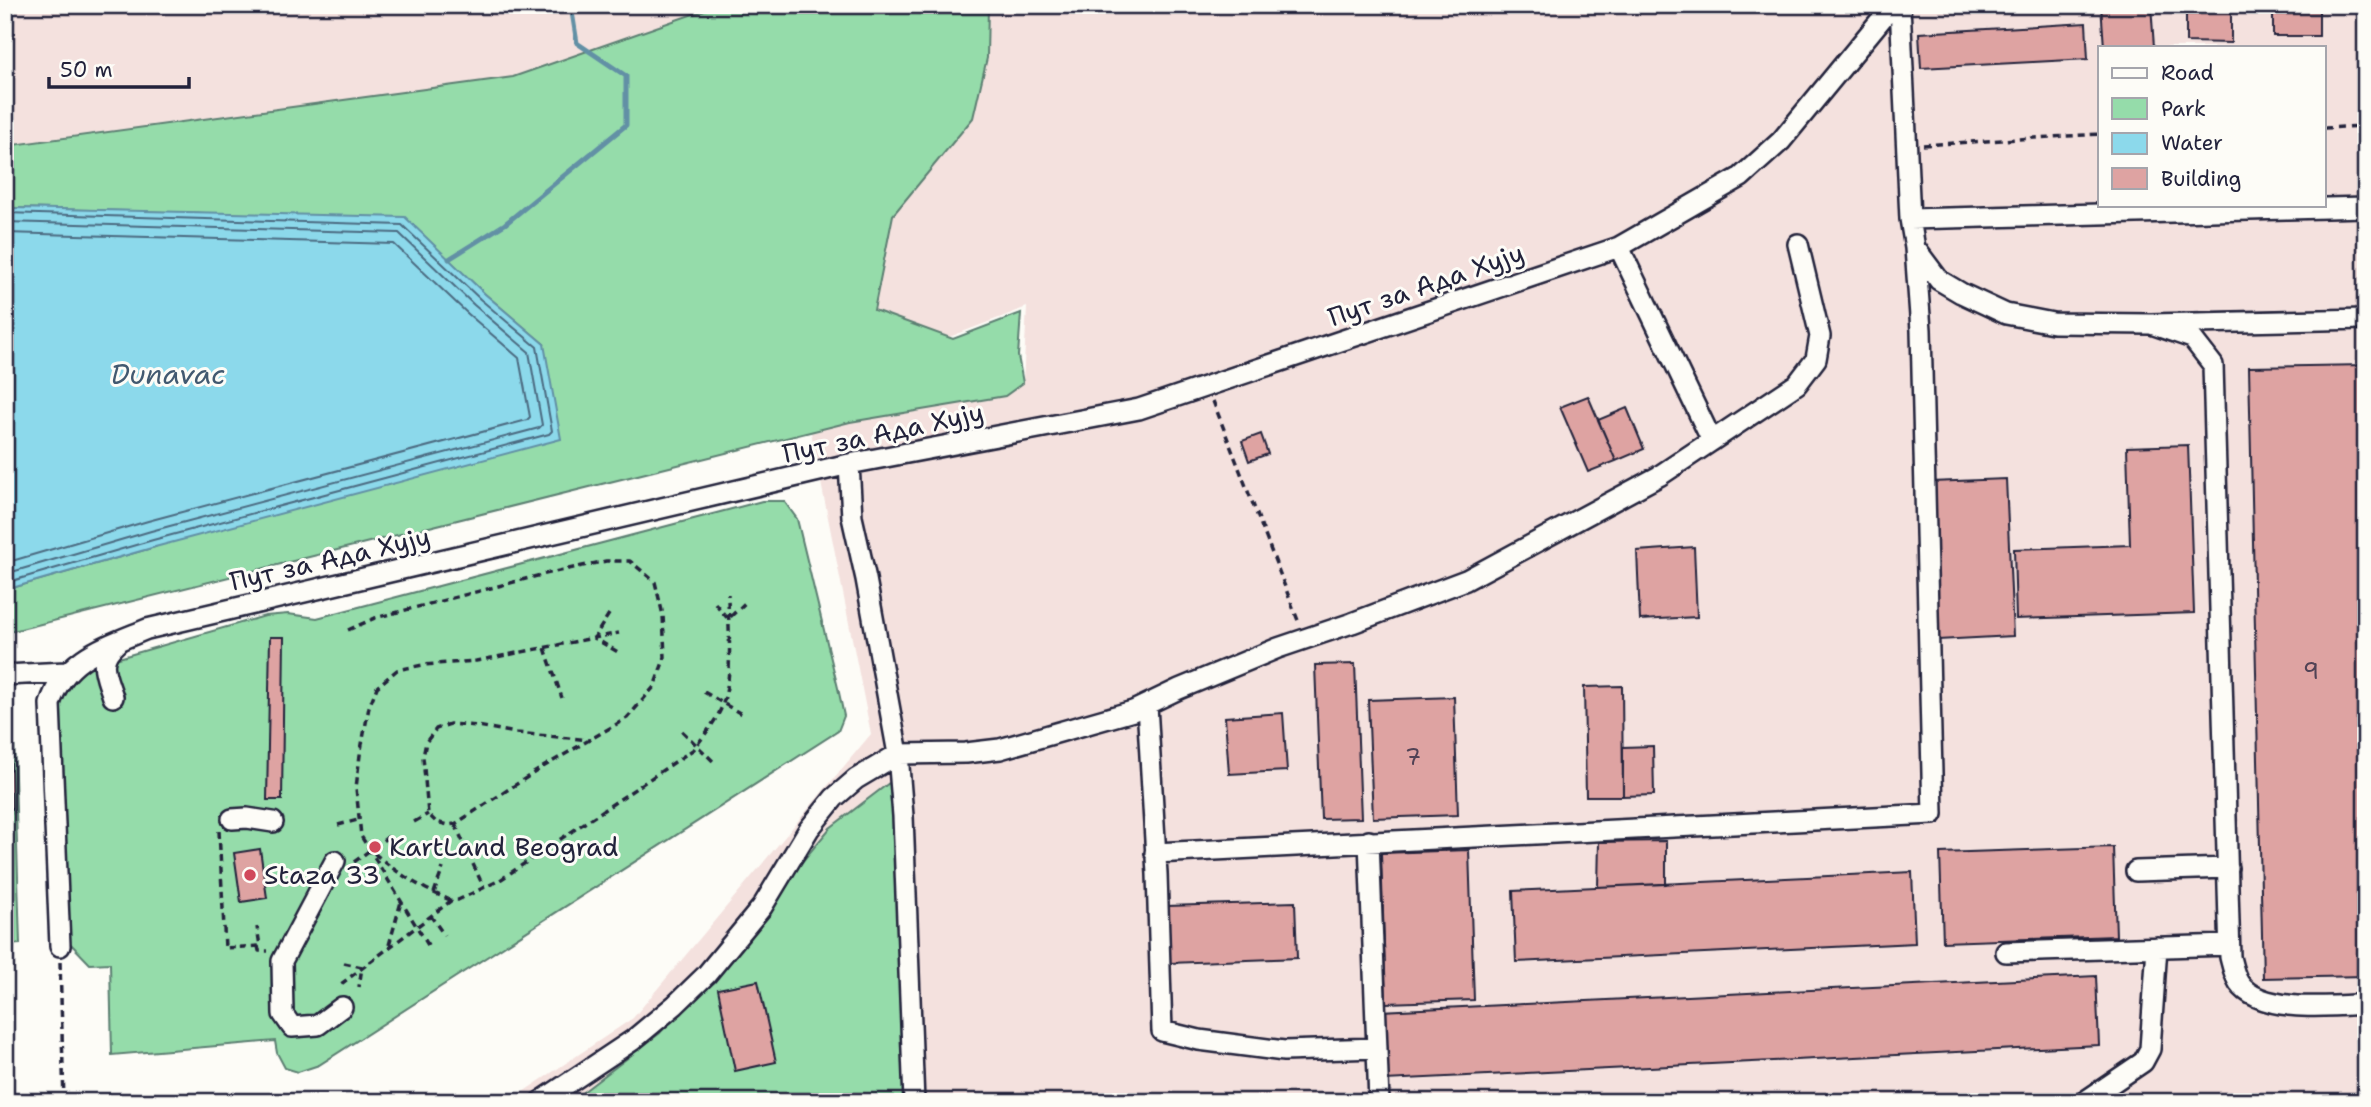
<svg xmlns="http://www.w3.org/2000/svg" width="2371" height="1107" font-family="'Shantell Sans',sans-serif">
<rect width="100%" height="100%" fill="#fdfcf7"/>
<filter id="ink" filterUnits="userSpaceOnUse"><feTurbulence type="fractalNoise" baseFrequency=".0143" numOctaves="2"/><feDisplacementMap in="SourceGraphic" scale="14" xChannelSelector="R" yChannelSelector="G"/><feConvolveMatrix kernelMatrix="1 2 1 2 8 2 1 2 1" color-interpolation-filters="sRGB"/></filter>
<g filter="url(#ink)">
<path fill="#f4e1de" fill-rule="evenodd" d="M5,5H2366V1102H508L633,1018L871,734L811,432L850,422L1005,396L1023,383L1027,307L812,390L765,397L561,439L544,344L485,294L5,206ZM2100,47H2324V205H2100Z"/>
<path fill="#95dcaa" stroke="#5c7f72" stroke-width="2" d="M719,5H988L987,58L973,118L893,215L874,310L953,339L1021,313L1018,356L1023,383L1005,396L850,422L5,633V590L155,547L544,344L485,294L405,218L12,208L5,206V146L513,77Z
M762,501H784L797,519L838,688L844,716L838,731L319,1065L298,1072L285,1068L277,1053L275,1041L112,1055L110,963L90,964L67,940L59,708C65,689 74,677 91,666L265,616L288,614L317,618Z
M10,744H14L20,944L5,945V810L12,809L11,760H8Z
M910,767L923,1102H570L660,1033L830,828Z"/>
<path fill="#8cd9eb" stroke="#6290a5" stroke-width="2" d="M5,206L12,208L405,217L485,294L544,344L561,439L155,547L5,590Z"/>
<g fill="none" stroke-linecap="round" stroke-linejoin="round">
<path stroke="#4c6b81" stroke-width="2" d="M5,213L402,225L480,299L537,347L552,431L549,434L153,540L5,583
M5,222L399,233L474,305L529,352L542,425L539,428L151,531L5,574
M5,233L394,244L467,313L519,358L530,417L527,420L148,521L5,563"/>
<path stroke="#6290a5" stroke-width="5" d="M449,259L505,224L626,125V76L577,43L572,12L568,5"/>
</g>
<path fill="#dea3a2" stroke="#22223b" stroke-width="2" d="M2101,5H2151L2154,47H2104Z
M2186,5H2231V43L2186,42Z
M2273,5H2319V36H2273Z
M2086,23L2088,59L1921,68L1919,33Z
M2366,365V976L2263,978L2249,367Z
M1588,396L1616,461L1588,472L1560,407Z
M1627,408L1644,449L1616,461L1598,420Z
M1261,434L1268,454L1249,461L1242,441Z
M2188,445L2194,613L2016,619L2014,549L2130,545L2127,447Z
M2006,479L2013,636L1938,640L1931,482Z
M1694,547L1697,617L1640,620L1637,551Z
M270,637H284L282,800H267Z
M1355,664L1361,818L1321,819L1315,665Z
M1622,686L1623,796H1586L1584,687Z
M1454,697L1458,815L1373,818L1368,700Z
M1283,713L1287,771L1229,774L1225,717Z
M5,719H10V750H5Z
M1653,746L1654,795L1623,796V747Z
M5,760H11L12,810H5Z
M1666,841V884L1598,887L1599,842Z
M2113,847L2116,936L1943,942L1940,853Z
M260,849L267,898L241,902L234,853Z
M1469,850L1474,1000L1386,1003L1381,853Z
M1912,872L1915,943L1516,962L1513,891Z
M1295,902L1297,958L1170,963L1167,906Z
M2096,976L2099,1045L1385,1080L1381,1011Z
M758,981L776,1062L735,1071L718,989Z"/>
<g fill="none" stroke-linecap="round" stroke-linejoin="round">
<g stroke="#22223b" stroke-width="24">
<path id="minor" d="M1900,5L1910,219L1915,248L1939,280L1961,293L2006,314L2053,323L2151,324L2366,319
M1910,219L2366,207
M1619,247L1712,441
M2151,324L2192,338L2213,365L2230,957C2232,965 2234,975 2239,983C2260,1014 2333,1006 2366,1004
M849,464L852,517L866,579L898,754L903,816L914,1102
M5,675L66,672
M113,697C106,674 96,661 117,643
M1147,705L1157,874L1162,1031L1199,1040L1284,1051L1377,1048
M232,819L247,818L273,822
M1369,841L1379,1102
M1155,853L1933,814L1921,330L1915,248
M335,861L282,961L283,1014L292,1027L318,1025L342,1007
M2136,871L2228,868
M60,946L50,704C64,658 106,646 147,629L849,464L1139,409L1619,247L1741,177L1781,141L1893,5
M2006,952L2229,945
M540,1102L633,1040L675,1005L706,975L762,907L809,829L834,798L856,779L898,754L966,753L1000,749L1133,711L1179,689L1278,648L1352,623L1466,580L1659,476L1797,384L1816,359L1820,336L1798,244
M2084,1102L2143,1062L2150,1049L2157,947"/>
</g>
<path stroke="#22223b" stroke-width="3.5" stroke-dasharray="7 5" stroke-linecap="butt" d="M2324,128L2366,126
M1923,145L2100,134
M1213,401L1299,623
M715,603L728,619L747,601
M609,614L594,638L618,652
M348,630L375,618L545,574L606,561H630L655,582L663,615L665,657L654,687L627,718L543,767L455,824L448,825L436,822L428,814L423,757L426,742L436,729L450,724L478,726L516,733L590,740
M545,648L562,698
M704,692L743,715
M682,731L716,764
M5,812H16
M414,822L428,814
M455,824L464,844
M338,825L358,820
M219,831L225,948L260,946L257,927
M374,853C398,874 421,888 450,900
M354,862L389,836
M473,864L484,888
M434,893L443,868
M430,915L444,935
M389,945L401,902
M428,945L361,836L356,788L360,755L369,707L377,687L397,670L423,665L476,661L619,633
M258,946L259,951H268
M60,962L64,1102
M344,963L362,967L359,987
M341,984L452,900H458L500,880L694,749C703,737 712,726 719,713C735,682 728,628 728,594"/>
<use href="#minor" stroke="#fdfcf7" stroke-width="19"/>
</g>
</g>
<g fill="#d1495b" stroke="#fdfcf7" stroke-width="2.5">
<circle cx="375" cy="847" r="7"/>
<circle cx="250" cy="875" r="7"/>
</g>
<g text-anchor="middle" stroke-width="6" stroke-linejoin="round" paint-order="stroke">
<g font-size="23" fill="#514255">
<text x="2311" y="679">9</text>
<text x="1413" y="765">7</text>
</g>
<g font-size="26" fill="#22223b" stroke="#fdfcf7">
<text transform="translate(1426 285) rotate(-19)" y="9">Пут за Ада Хују</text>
<text transform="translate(883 433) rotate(-12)" y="9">Пут за Ада Хују</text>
<text transform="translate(330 559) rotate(-13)" y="9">Пут за Ада Хују</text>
</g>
<g font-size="26" fill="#22223b" stroke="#fdfcf7" text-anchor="start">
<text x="389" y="856">KartLand Beograd</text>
<text x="264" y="884">Staza 33</text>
</g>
<g font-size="28" font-style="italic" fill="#425970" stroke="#fdfcf7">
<text x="168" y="384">Dunavac</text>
</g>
</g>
<rect width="2371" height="1107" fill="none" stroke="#fdfcf7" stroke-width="28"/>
<rect x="14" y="14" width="2343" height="1079" fill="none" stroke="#22223b" stroke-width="2.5" filter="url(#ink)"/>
<rect x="2098" y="46" width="228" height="161" fill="#fdfcf7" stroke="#a5a5ac" stroke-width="2"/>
<rect x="2112" y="68" width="35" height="10" fill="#fdfcf7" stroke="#a5a5ac" stroke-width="2"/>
<text x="2161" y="80" font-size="21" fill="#22223b">Road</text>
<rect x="2112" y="98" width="35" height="21" fill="#95dcaa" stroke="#a5a5ac" stroke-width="2"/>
<text x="2161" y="116" font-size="21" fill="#22223b">Park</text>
<rect x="2112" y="133" width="35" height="21" fill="#8cd9eb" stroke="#a5a5ac" stroke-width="2"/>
<text x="2161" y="150" font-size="21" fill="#22223b">Water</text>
<rect x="2112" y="168" width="35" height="21" fill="#dea3a2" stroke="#a5a5ac" stroke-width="2"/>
<text x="2161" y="186" font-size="21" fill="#22223b">Building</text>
<path d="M49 77v10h140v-10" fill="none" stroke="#22223b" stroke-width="3.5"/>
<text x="60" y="77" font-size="21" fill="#22223b" stroke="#fdfcf7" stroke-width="5" paint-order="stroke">50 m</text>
</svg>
